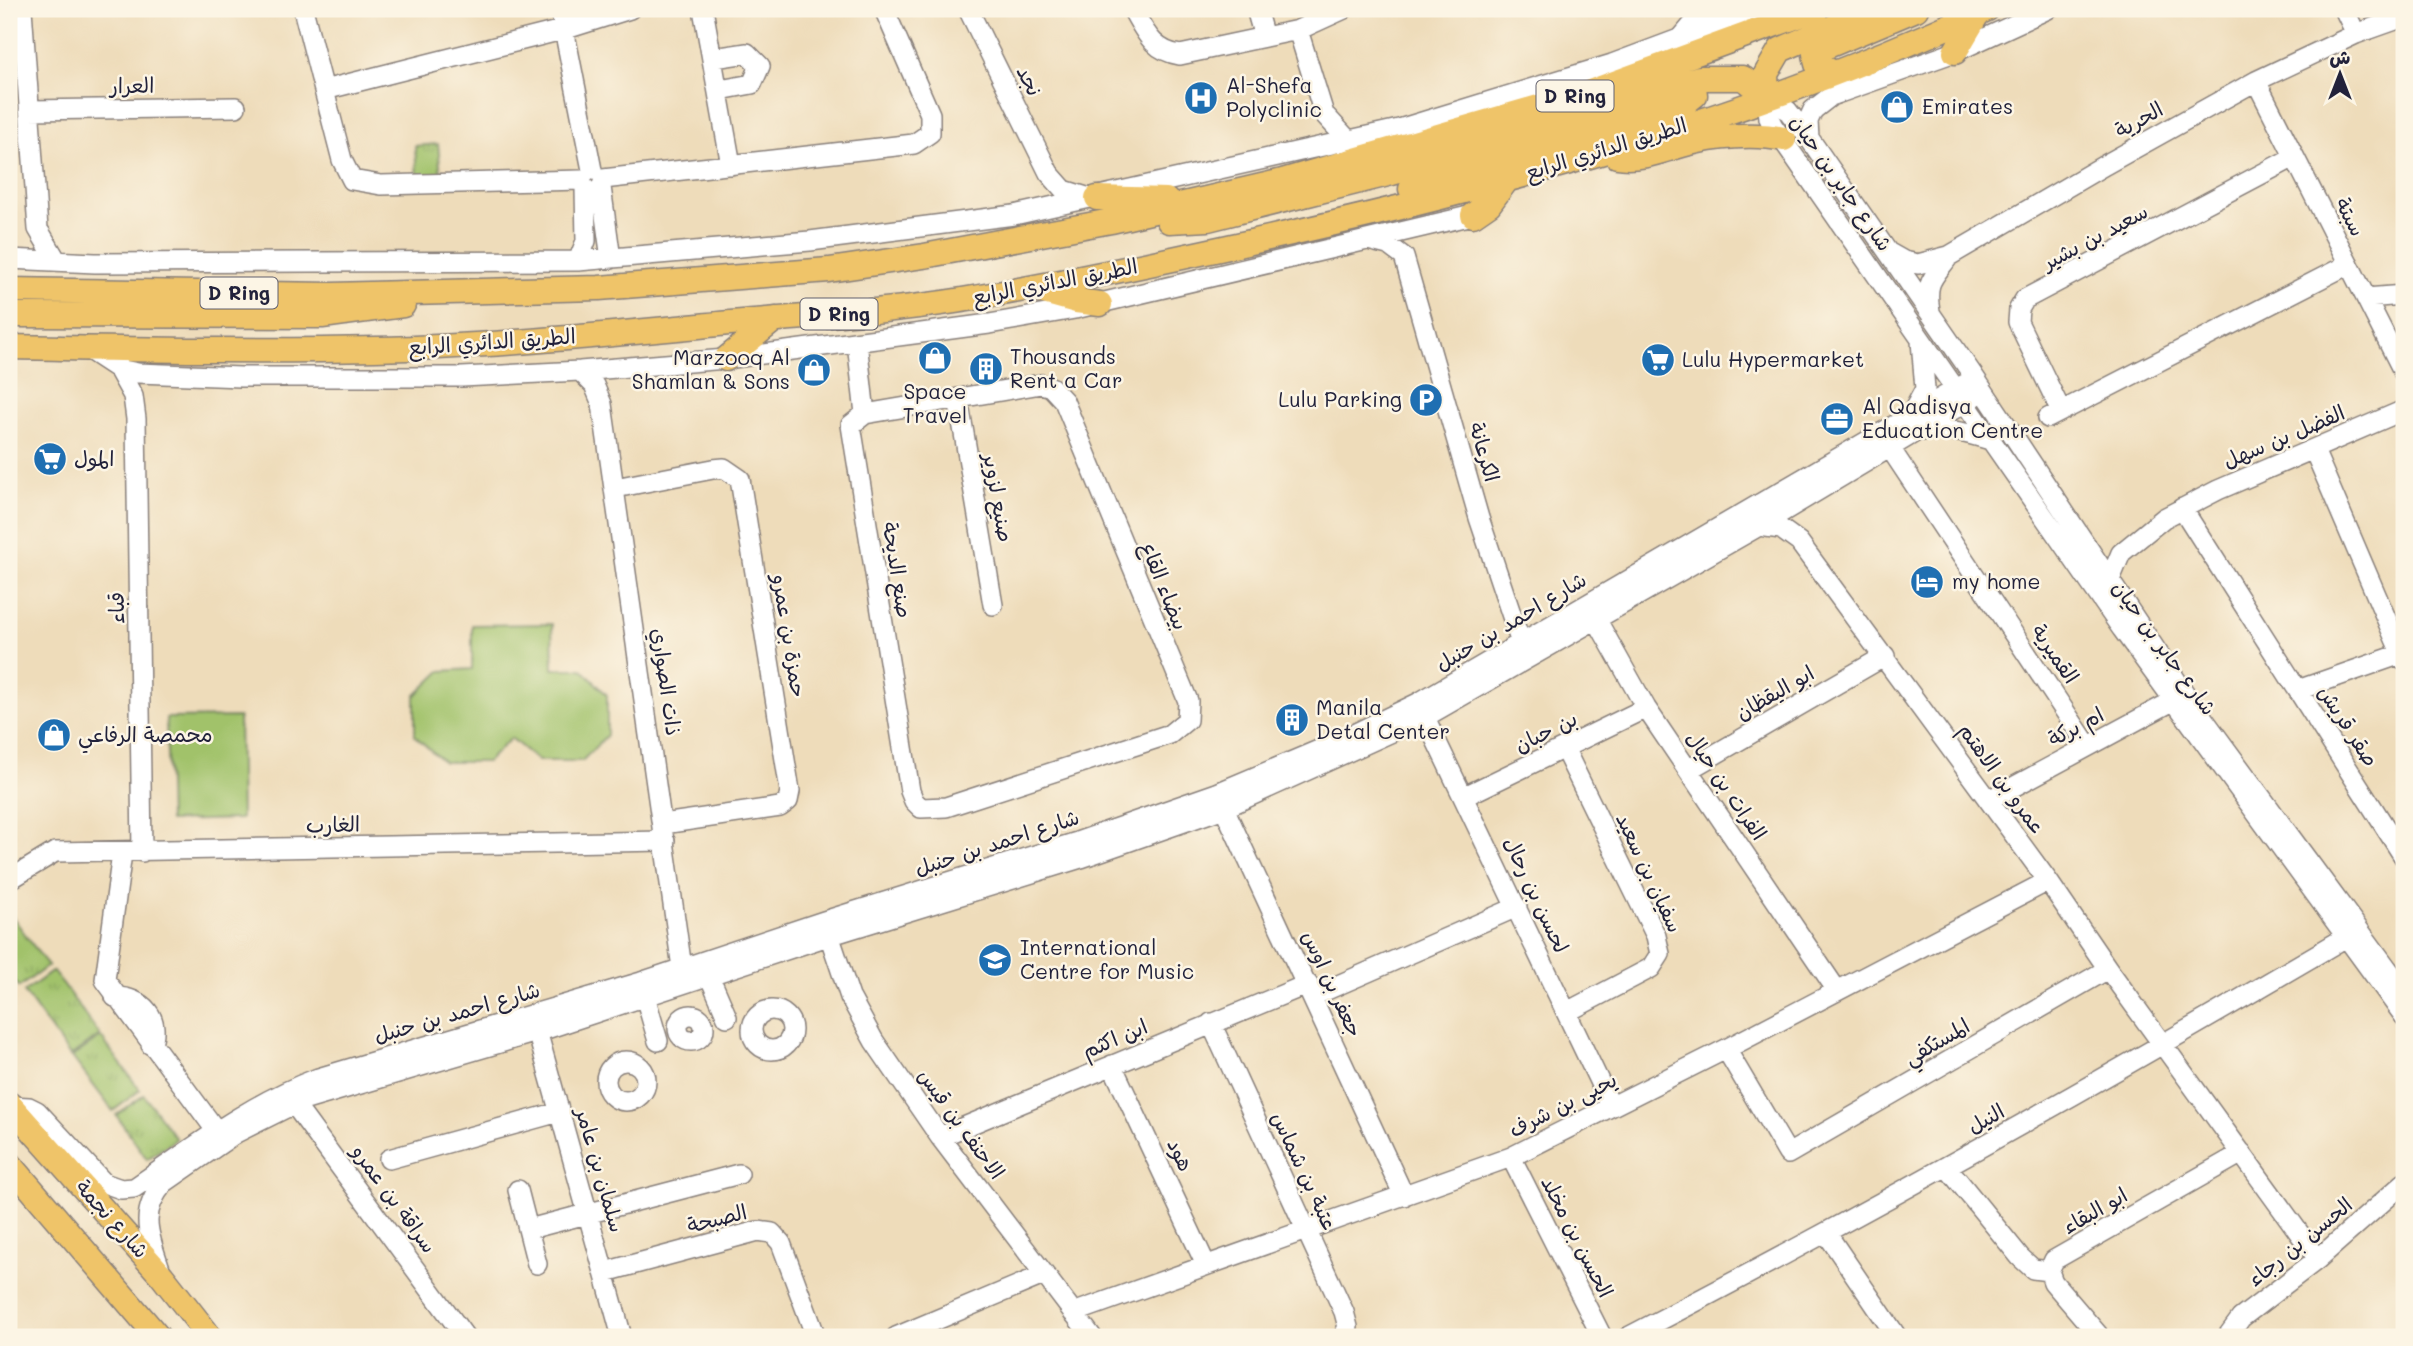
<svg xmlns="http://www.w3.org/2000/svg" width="2413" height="1346" font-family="Mali,'Playpen Sans Arabic',sans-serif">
<defs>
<pattern id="park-tufts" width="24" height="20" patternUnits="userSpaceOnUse" patternTransform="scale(1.75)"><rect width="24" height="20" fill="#a1c26b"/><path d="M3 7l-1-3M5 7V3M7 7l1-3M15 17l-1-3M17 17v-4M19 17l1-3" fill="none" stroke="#8aa65e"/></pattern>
</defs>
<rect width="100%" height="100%" fill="#fcf5e5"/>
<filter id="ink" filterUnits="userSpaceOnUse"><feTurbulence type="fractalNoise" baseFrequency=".0143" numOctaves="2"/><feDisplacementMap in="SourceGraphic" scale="14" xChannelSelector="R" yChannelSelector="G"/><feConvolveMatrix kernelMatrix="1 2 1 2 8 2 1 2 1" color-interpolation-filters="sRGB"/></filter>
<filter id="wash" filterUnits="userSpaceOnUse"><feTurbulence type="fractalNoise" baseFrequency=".00686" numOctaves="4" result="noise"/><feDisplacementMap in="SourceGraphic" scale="28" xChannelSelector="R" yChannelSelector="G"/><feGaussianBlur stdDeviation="1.57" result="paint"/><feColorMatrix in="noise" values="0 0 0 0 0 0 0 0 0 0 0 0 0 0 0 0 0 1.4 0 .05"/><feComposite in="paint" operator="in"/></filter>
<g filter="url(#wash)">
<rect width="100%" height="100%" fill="#eedcba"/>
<path fill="url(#park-tufts)" stroke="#627253" stroke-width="2" d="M438,144L441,176L417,178L415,146Z
M9,912L48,966L19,987L9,973Z
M53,971L100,1035L70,1056L24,992Z
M101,1037L140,1090L113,1111L72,1057Z
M144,1095L176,1139L147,1159L116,1115Z"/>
<path fill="#a1c26b" stroke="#627253" stroke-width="2" d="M552,624L553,669H582L607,695V735L582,761H538L511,738L487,762H444L415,736V696L441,671L472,669V625Z
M239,717L241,819L169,821L166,718Z"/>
</g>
<g filter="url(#ink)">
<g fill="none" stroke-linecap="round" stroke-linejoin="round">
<g stroke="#887f7a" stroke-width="22">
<path id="minor" d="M22,9L38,229L57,261
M303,9L342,160L352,180L381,185L582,180
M560,9L592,170
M703,9L731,165
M968,9L1049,173L1064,190L1090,198
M1132,9C1145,31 1152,51 1180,55L1298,30L1344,9
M1256,9L1264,37
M2344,9L2356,34
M1298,30L1324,114L1348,140
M1682,37L1697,19L1698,9
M714,58L747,53L760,66L752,84L720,90
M2256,81L2404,373
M324,90L566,29L630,9
M29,110L236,107
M1809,138L1808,121L1813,110L1831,96L1955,52L2048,9
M603,179L914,144L930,133V114L884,9
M601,187L611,259
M1372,241L1388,245L1404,257L1479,518L1525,655
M1888,252L1904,261L1918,264L1949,256L2103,166L2256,81L2356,34L2404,17
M9,259L95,263L578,261L810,241L1014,215L1399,129L1612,64L1759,9
M578,261L586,241L585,188
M2366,298L2404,295
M1930,311C1925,280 1933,279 1949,256
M857,342L865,414
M86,348L118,369L138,373L241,377H462L580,371L726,359L989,324L1075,309L1473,215
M118,369L133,396L136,419L142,852
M580,371L594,385L602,404L682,968
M1041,384L1051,387L1064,401L1188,701L1187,720L1170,734L946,807L921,808L914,801L910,791L851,425L865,414Z
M958,398L993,605
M2061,411L2018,322L2019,309L2025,299L2294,157
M1911,415L1925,389L1921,341
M2048,418L2349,264
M1921,431C1946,427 1967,433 1990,440
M1890,448L2088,746
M2314,450L2404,660
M615,488L713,469L724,468L740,479L790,791L788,801L780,807L663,824
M2182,508L2404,857
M1759,526L1781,529L1799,542L2048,881L2108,969L2318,1259
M2109,582L2121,553L2164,518L2218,490L2404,410
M1590,608L1646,708L1836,989
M2298,690L2404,653
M1420,707L1611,1106
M1564,748L1656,936L1660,954L1651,968L1567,1012
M1688,770L1885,656
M1465,796L1646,708
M1219,797L1404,1196
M1989,800L2182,696
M122,853L105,980L215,1129
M9,880L55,852L665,841
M825,923L850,997L874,1041L940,1137L1092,1337
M705,966L727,1017
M642,986L658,1041
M2404,991L2186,695L1975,378L1809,138L1788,111L1767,97L1769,118L1773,126L2122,629L2404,1016
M1313,996L1517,907
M115,997C142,997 162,1018 151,1045
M752 1030a20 20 0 1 1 40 0a20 20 0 1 1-40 0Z
M678 1028a13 13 0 1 1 26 0a13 13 0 1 1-26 0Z
M534,1020L622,1337
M1211,1023L1344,1312L1348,1327L1343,1337
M1726,1049L1788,1154L2108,969
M606 1081a20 20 0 1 1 40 0a20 20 0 1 1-40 0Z
M1112,1065L1206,1265
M288,1096L465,1337
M11,1106L29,1107L37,1111L104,1183L121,1189L134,1188C194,1147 249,1104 318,1078L641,982L824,921L1077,842L1217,793L1333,744L1418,703L1965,384
M940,1137L1308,984
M1511,1157L1602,1337
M389,1159L559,1112
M1947,1167L2020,1257L2033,1269L2049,1271
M518,1190L537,1264
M529,1229L739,1174
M1827,1234L1897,1337
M605,1272L758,1231L772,1233L781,1243L816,1337
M162,1275C151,1239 136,1215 164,1183L236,1133L296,1103L537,1032L828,936L1081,858L1224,808L1425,717L1759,526L1974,397
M1073,1313L1511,1157L1726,1049L2048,881
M896,1337L1043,1275
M1628,1337C1876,1209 2118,1072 2358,930
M2100,1337L2053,1282L2049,1271L2054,1260L2242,1153
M2227,1337L2241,1318L2318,1259L2404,1183"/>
</g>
<g stroke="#887f7a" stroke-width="27">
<path id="major" d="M1955,52L1978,13
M1834,73L1817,64L1815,54L1818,50L1916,9
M1767,97L1766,74L1780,50L1875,9
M1617,156C1641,160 1663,150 1686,144C1715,136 1755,133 1784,139
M1411,189L1685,103L1695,95L1694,87L1685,82
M1097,198L1166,200
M1473,215L1489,204L1506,181
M1169,221L1208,219L1392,173L1491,145L1699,78H1743L1767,97
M1033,289L1076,301L1100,304
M9,290L332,295L599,288L829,270L924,256L1111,221L1279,182L1587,93L1817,9
M9,315L322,316L403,305
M9,347C131,349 253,352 375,349C483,347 592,336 699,326C787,317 875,314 962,300C1059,284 1156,263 1251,242C1502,187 1753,117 1987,9
M726,359L775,319
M9,1104L162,1276L210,1337
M9,1163L158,1337"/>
</g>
<use href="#minor" stroke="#fff" stroke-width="19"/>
<use href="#major" stroke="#efc469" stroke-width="24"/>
</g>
</g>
<defs>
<g id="hospital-disc" transform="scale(1.75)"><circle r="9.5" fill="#1f6fb2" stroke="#fcf5e5"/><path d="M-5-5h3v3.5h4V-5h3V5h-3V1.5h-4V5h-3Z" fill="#fff"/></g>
<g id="shop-disc" transform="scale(1.75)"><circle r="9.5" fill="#1f6fb2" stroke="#fcf5e5"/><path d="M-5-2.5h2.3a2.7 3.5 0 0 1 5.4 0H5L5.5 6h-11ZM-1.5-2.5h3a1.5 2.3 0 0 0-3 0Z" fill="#fff"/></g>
<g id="supermarket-disc" transform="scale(1.75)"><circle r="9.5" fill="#1f6fb2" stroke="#fcf5e5"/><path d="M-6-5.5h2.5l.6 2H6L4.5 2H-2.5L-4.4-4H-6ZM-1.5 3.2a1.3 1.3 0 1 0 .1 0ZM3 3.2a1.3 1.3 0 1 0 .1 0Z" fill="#fff"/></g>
<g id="building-disc" transform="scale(1.75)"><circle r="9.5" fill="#1f6fb2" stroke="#fcf5e5"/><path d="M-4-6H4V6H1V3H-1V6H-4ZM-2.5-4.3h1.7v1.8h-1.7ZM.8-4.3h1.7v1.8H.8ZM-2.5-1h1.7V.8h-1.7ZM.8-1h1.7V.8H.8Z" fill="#fff"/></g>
<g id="parking-disc" transform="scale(1.75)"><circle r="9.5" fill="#1f6fb2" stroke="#fcf5e5"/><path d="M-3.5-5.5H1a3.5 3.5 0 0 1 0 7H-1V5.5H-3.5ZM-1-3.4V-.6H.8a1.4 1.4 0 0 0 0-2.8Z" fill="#fff"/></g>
<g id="office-disc" transform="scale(1.75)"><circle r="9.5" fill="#1f6fb2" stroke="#fcf5e5"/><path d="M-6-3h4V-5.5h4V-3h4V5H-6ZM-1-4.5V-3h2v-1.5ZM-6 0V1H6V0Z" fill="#fff"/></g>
<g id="hotel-disc" transform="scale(1.75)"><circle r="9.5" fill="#1f6fb2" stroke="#fcf5e5"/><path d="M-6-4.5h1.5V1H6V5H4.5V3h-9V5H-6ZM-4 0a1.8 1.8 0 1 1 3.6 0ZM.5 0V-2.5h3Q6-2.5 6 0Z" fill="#fff"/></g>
<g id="school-disc" transform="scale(1.75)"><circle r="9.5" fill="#1f6fb2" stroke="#fcf5e5"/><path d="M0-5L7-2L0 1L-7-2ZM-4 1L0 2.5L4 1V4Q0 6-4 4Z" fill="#fff"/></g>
</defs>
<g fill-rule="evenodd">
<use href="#hospital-disc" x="1201" y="98"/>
<use href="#shop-disc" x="1897" y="107"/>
<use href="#shop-disc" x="935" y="358"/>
<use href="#supermarket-disc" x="1658" y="360"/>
<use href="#building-disc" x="986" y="369"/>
<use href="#shop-disc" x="814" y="370"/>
<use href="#parking-disc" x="1426" y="400"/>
<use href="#office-disc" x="1837" y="419"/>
<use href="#supermarket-disc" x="50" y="459"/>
<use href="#hotel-disc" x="1927" y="582"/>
<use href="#building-disc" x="1292" y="720"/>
<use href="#shop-disc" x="54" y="735"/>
<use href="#school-disc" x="995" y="960"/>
</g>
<g text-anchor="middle" stroke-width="5" stroke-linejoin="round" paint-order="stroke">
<g fill="#fcf5e5" stroke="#63616e" stroke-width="2">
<rect x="1536.5" y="80.5" width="77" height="31" rx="5"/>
<rect x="200.5" y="277.5" width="77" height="31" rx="5"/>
<rect x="800.5" y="298.5" width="77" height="31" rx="5"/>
</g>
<g font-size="19" font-weight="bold" fill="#22223b">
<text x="1575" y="103">D Ring</text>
<text x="239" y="300">D Ring</text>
<text x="839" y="321">D Ring</text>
</g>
<g font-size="21" fill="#22223b" stroke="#fcf5e5">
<text transform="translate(1029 81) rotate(64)" y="7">نجد</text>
<text transform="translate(132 86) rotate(-1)" y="7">العرار</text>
<text transform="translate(2139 120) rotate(-29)" y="7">الحرية</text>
<text transform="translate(1606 149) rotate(-17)" y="7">الطريق الدائري الرابع</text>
<text transform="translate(1841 183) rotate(55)" y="7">شارع جابر بن حيان</text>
<text transform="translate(2350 217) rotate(63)" y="7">سبتة</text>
<text transform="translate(2095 237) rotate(-28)" y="7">سعيد بن بشير</text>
<text transform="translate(1055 282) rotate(-11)" y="7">الطريق الدائري الرابع</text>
<text transform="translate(492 342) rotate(-4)" y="7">الطريق الدائري الرابع</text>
<text transform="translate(2284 437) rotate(-23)" y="7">الفضل بن سهل</text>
<text transform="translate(1484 452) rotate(74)" y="7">الكرعانة</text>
<text transform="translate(998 498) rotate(80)" y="7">صنيع لزوير</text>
<text transform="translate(897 570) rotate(81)" y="7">صنع الديحة</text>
<text transform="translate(1164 586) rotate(68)" y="7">بيضاء القاع</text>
<text transform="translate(117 608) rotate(-91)" y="7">قباء</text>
<text transform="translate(1511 622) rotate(-31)" y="7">شارع احمد بن حنبل</text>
<text transform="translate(789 636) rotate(81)" y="7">حمزة بن عمرو</text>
<text transform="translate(2164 648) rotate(54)" y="7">شارع جابر بن حيان</text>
<text transform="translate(2055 654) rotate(56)" y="7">القميرية</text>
<text transform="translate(666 682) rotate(82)" y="7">ذات الصواري</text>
<text transform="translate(1775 693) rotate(-30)" y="7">ابو اليقظان</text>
<text transform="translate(2348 726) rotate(57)" y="7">صقر قريش</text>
<text transform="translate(2076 727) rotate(-28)" y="7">ام بركة</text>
<text transform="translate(1546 732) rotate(-26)" y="7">بن حبان</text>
<text transform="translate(2002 779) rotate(54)" y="7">عمرو بن الاهتم</text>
<text transform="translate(1726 786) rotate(56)" y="7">الفرات بن حيال</text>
<text transform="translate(333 825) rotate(-1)" y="7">الغارب</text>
<text transform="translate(997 843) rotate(-18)" y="7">شارع احمد بن حنبل</text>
<text transform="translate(1649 873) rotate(65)" y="7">سفيان بن سعيد</text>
<text transform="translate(1536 895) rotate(65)" y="7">لحسن بن رحال</text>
<text transform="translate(1332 984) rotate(65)" y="7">جعفر بن اوس</text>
<text transform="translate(457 1013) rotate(-16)" y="7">شارع احمد بن حنبل</text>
<text transform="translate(1115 1039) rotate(-23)" y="7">ابن اكثم</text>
<text transform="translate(1937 1042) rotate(-30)" y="7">المستكفي</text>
<text transform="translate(1563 1105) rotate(-27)" y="7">يحيى بن شرف</text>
<text transform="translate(1986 1119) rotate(-29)" y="7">النيل</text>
<text transform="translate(961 1124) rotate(54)" y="7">الاحنف بن قيس</text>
<text transform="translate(1180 1155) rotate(65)" y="7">هود</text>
<text transform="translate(600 1170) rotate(74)" y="7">سلمان بن عامر</text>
<text transform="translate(1304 1171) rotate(65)" y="7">عتبة بن شماس</text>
<text transform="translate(394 1199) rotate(54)" y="7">سراقة بن عمرو</text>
<text transform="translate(2095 1211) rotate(-30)" y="7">ابو البقاء</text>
<text transform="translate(112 1219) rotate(48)" y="7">شارع نجمة</text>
<text transform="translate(717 1219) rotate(-14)" y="7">الصبحة</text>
<text transform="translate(1577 1237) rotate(63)" y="7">الحسن بن مخلد</text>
<text transform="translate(2300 1242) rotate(-39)" y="7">الحسن بن رجاء</text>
</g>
<g font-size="21" fill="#22223b" stroke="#fcf5e5" text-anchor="start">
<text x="1226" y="93">Al-Shefa<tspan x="1226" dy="24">Polyclinic</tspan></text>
<text x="1922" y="114">Emirates</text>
<text x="1010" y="364">Thousands<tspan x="1010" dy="24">Rent a Car</tspan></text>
<text x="790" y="365" text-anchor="end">Marzooq Al<tspan x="790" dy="24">Shamlan &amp; Sons</tspan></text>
<text x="1682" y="367">Lulu Hypermarket</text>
<text x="935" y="399" text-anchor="middle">Space<tspan x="935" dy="24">Travel</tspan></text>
<text x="1402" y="407" text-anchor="end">Lulu Parking</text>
<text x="1862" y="414">Al Qadisya<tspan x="1862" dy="24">Education Centre</tspan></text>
<text x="74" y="466">المول</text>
<text x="1952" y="589">my home</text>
<text x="1316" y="715">Manila<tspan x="1316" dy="24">Detal Center</tspan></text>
<text x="78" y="742">محمصة الرفاعي</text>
<text x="1020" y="955">International<tspan x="1020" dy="24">Centre for Music</tspan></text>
</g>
</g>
<rect width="2413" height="1346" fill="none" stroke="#fcf5e5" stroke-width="35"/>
<g transform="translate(2340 74)" stroke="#fcf5e5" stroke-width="5" paint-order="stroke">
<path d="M0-5L12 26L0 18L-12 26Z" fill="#22223b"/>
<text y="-10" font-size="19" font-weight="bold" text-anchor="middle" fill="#22223b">ش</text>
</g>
</svg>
